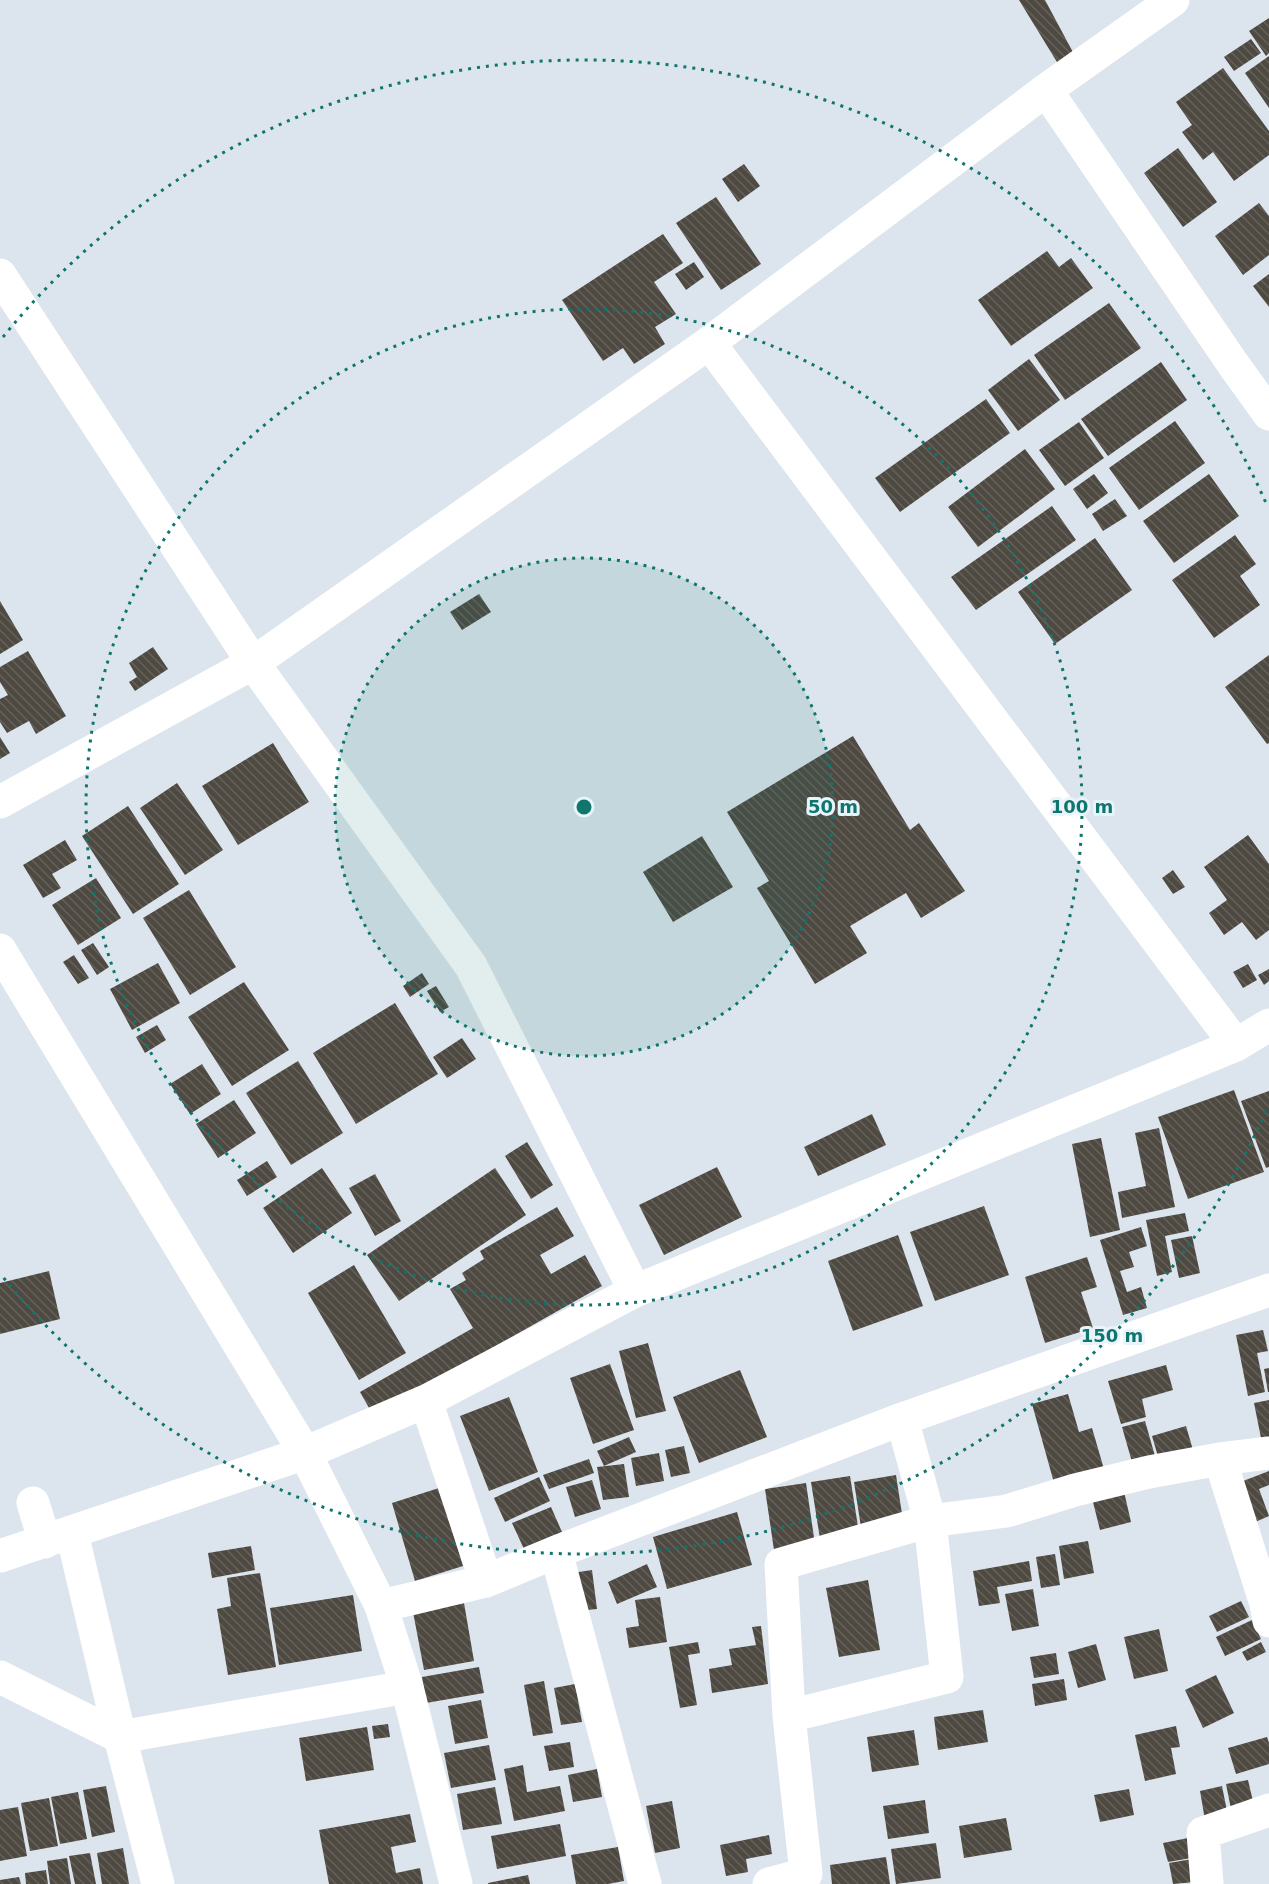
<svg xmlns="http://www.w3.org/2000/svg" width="1269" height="1884" font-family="'DejaVu Sans',sans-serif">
<defs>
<pattern id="building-back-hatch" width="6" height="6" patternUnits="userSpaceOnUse" patternTransform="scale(1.5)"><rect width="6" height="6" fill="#4e4941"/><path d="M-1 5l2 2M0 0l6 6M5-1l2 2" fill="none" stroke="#65615b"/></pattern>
</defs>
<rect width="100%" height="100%" fill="#dce5ed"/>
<path fill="url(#building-back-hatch)" d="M1019,0H1045L1075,56L1060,67Z
M1269,18V53L1266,56L1249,31Z
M1251,39L1261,53L1234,71L1224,57Z
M1269,56V108L1245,73Z
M1223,68L1269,131V155L1234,181L1213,152L1203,160L1182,132L1192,125L1176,102Z
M1178,148L1217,202L1183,227L1144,173Z
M744,164L760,186L738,202L722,179Z
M716,197L761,264L721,290L676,223Z
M1259,203L1269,216V255L1243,275L1215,236Z
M663,234L683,263L654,282L676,314L655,327L665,344L634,364L623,348L603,361L562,300Z
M1047,251L1059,267L1071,258L1093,288L1011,346L978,300Z
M694,262L704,277L686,290L675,274Z
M1269,274V307L1253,286Z
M1109,303L1141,348L1065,400L1034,355Z
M1029,359L1060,400L1018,431L988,390Z
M1161,362L1187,400L1108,456L1081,419Z
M986,399L1010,433L900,512L875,478Z
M1175,421L1205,463L1139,510L1109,468Z
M1079,422L1104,458L1065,486L1039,450Z
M1025,449L1055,489L978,547L948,507Z
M1094,474L1108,493L1087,509L1073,489Z
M1209,474L1239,516L1174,563L1143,521Z
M1115,499L1127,516L1103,531L1092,514Z
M1052,506L1076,540L976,610L951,577Z
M1235,535L1256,564L1240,576L1260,605L1214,638L1172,580Z
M1095,538L1132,590L1055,644L1018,592Z
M479,594L491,612L462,630L450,612Z
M0,601L23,640L0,654Z
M153,647L168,669L135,691L129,682L137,677L129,663Z
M28,651L66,716L36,734L29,721L7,733L0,722V699L8,695L0,682V667Z
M1269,655V743L1267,744L1225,687Z
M853,736L910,830L919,823L965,891L921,918L906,893L850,926L867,953L815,984L757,888L769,881L727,812Z
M0,737L10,753L0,759Z
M273,743L309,802L238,845L202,786Z
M177,783L223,850L185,875L140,808Z
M128,806L179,884L133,914L82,836Z
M1248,835L1269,864V930L1256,940L1242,922L1224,935L1209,913L1227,900L1204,867Z
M702,836L733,887L673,922L643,872Z
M65,840L77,860L52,874L61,888L43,898L23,865Z
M1173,870L1185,887L1173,894L1162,878Z
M96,878L121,918L78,945L52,905Z
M189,890L236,967L190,995L143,918Z
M93,943L109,967L97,975L81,950Z
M74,955L89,978L78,984L63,962Z
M158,963L180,1003L132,1030L110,989Z
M1248,964L1257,980L1243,988L1233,972Z
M1269,969V981L1264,985L1258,975Z
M422,973L429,984L410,997L403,986Z
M244,982L289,1050L232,1086L188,1017Z
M436,986L449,1007L440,1012L427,991Z
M395,1003L438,1074L356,1124L313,1053Z
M157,1025L166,1040L145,1053L136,1037Z
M462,1038L476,1059L447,1078L433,1057Z
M298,1061L343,1133L291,1165L246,1093Z
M202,1064L221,1094L190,1114L170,1084Z
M1234,1090L1264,1172L1188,1199L1158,1117Z
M1269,1091V1167L1266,1168L1241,1101Z
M234,1100L256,1133L218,1158L196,1124Z
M872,1114L886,1145L818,1176L804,1147Z
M1159,1128L1175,1207L1122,1218L1118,1192L1146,1186L1135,1133Z
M1101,1138L1120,1230L1090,1237L1072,1144Z
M527,1142L553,1185L531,1199L505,1156Z
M267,1161L277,1177L247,1196L237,1180Z
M717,1167L742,1217L664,1255L639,1205Z
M322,1168L352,1213L293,1253L263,1208Z
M495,1168L526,1215L399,1301L367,1255Z
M375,1174L401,1221L375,1236L349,1188Z
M984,1206L1009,1275L935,1301L910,1232Z
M557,1207L574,1236L540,1255L551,1274L585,1255L602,1286L373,1415L360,1392L473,1328L450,1289L466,1280L462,1273L484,1259L480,1251Z
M1185,1213L1189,1231L1165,1236L1172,1272L1157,1276L1146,1220Z
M1141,1227L1147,1246L1129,1252L1134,1267L1120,1271L1127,1292L1141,1287L1147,1308L1123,1315L1100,1240Z
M898,1235L923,1306L853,1331L828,1261Z
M1192,1236L1200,1273L1179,1278L1171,1240Z
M1087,1257L1097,1287L1081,1292L1093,1328L1045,1343L1025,1277Z
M354,1265L406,1353L359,1380L308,1293Z
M49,1271L60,1319L0,1334V1283Z
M1263,1330L1268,1351L1257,1353L1265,1392L1248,1396L1236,1335Z
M648,1343L666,1411L636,1418L619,1351Z
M610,1364L634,1430L593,1444L570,1378Z
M1166,1365L1173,1390L1142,1399L1146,1417L1121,1424L1108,1381Z
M1269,1368V1392H1268L1264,1369Z
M740,1370L767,1437L699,1463L673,1397Z
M1068,1394L1079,1432L1092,1428L1106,1476L1056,1490L1032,1404Z
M509,1397L538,1472L489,1491L460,1416Z
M1269,1400V1447L1263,1448L1254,1403Z
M1145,1421L1157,1463L1134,1469L1122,1427Z
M1186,1426L1193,1450L1159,1460L1152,1436Z
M629,1437L636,1452L604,1466L597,1451Z
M684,1446L690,1473L671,1477L665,1450Z
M659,1453L664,1481L636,1486L631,1458Z
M589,1459L594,1473L549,1489L543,1475Z
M624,1464L629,1497L603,1500L597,1467Z
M1269,1471V1485L1259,1489L1269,1516L1253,1523L1238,1483Z
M896,1475L904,1527L862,1534L854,1482Z
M850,1476L860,1539L821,1545L811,1482Z
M539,1477L550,1501L505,1522L494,1498Z
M592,1480L601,1509L575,1517L566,1487Z
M806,1483L816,1551L775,1557L765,1489Z
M1122,1483L1131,1522L1100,1530L1090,1490Z
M439,1488L463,1566L415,1581L392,1503Z
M551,1507L562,1532L524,1549L512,1523Z
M737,1512L752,1565L667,1589L653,1537Z
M1088,1541L1094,1573L1064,1579L1059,1546Z
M251,1546L255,1570L212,1578L208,1553Z
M1055,1554L1060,1585L1041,1588L1036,1557Z
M1029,1561L1032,1581L997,1587L1000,1603L979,1606L973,1571Z
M647,1564L657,1587L617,1604L608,1582Z
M592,1570L597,1609L577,1611L572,1573Z
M260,1573L276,1667L228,1675L217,1609L231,1606L227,1578Z
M868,1580L880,1650L839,1657L826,1588Z
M1033,1589L1039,1626L1012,1631L1005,1594Z
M353,1595L362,1651L279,1665L270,1608Z
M660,1597L667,1642L629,1648L626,1628L639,1626L635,1600Z
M1241,1601L1249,1617L1217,1632L1209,1616Z
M464,1603L474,1661L424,1670L413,1612Z
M1252,1620L1261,1639L1225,1656L1216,1637Z
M761,1626L768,1684L712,1693L709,1669L732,1665L729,1649L756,1645L752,1627Z
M1159,1629L1168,1671L1134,1679L1124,1637Z
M698,1642L700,1653L688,1655L697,1705L680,1708L669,1647Z
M1261,1642L1266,1652L1247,1661L1242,1652Z
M1096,1644L1106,1680L1078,1688L1068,1652Z
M1056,1653L1059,1674L1034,1678L1030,1657Z
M479,1667L484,1693L426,1703L422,1677Z
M1216,1675L1234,1713L1203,1728L1185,1690Z
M1064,1679L1067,1700L1035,1706L1032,1684Z
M544,1681L553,1733L533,1736L524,1685Z
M575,1684L582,1722L561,1725L554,1688Z
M481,1700L488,1738L455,1744L448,1706Z
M983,1710L988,1742L938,1750L934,1717Z
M388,1724L390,1737L374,1739L372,1726Z
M1176,1726L1180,1747L1171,1748L1176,1774L1145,1781L1135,1735Z
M367,1727L374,1770L306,1781L299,1738Z
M914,1730L919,1765L872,1772L867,1737Z
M1267,1737L1269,1743V1764L1236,1774L1228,1748Z
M570,1742L574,1767L549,1771L544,1746Z
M489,1745L496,1780L451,1788L444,1753Z
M523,1765L527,1792L560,1786L565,1811L514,1821L504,1769Z
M597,1769L602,1797L573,1802L568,1775Z
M1248,1780L1255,1810L1232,1814L1226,1784Z
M106,1786L115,1832L92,1837L83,1790Z
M1222,1786L1228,1816L1205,1820L1200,1791Z
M495,1787L502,1824L463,1830L457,1794Z
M1129,1789L1134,1815L1100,1822L1094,1795Z
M78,1792L87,1839L60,1844L51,1797Z
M49,1798L58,1846L30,1851L21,1803Z
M925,1800L929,1833L888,1839L883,1806Z
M672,1801L680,1848L655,1853L646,1806Z
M18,1807L27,1856L0,1861V1810Z
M410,1814L416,1842L391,1847L396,1873L420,1868L423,1884H329L319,1830Z
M1006,1818L1012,1850L964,1858L959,1826Z
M560,1824L566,1856L497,1869L491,1836Z
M769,1835L772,1854L746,1859L748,1872L726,1876L720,1845Z
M1193,1837L1197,1857L1168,1862L1163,1843Z
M936,1843L941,1878L896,1884L891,1849Z
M618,1847L624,1881L608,1884H576L571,1855Z
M123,1848L129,1884H102L97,1853Z
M90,1853L96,1884H75L69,1856Z
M886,1857L890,1884H832L830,1865Z
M67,1858L71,1884H50L47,1861Z
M1192,1859L1195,1882L1173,1884L1169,1863Z
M46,1870L48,1884H26L25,1873Z
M528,1875L530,1884H488V1883Z
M19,1877L21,1884H0V1880Z"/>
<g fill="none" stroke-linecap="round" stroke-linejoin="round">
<path stroke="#fff" stroke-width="33" d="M1046,90L1233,364L1269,414
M0,275L253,663L709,343L1046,90L1173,0
M709,343L1236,1045
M0,802L253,663L471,966L635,1291
M0,950L305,1453L381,1606L407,1687L456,1884
M426,1401L486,1581
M1220,1459L1266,1604L1269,1621
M33,1503L45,1542
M72,1533L120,1737L158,1884
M556,1552L645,1884
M0,1556L305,1453L426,1401L635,1291L1236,1045L1269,1025
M381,1606L486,1581L556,1552L902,1419L1269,1290
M0,1677L120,1737L407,1687
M789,1716L947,1677L930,1521L902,1419
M769,1884L806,1874L789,1716L781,1564L930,1521L1007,1511L1075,1490L1149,1472L1220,1459L1269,1453
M1207,1884L1203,1833L1269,1810"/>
</g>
<circle cx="584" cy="807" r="249" fill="#0f766e" fill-opacity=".12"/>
<g fill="none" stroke="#0f766e" stroke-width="3" stroke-dasharray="3 6">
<circle cx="584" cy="807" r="249"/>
<circle cx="584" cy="807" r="498"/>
<path d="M1266 1111A747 747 0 0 1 3 1277M3 337A747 747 0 0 1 1266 503"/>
</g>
<circle cx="584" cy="807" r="9" fill="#0f766e" stroke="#e9f3fa" stroke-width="3"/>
<g font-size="18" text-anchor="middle" font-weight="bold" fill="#0f766e" stroke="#e9f3fa" stroke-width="6" stroke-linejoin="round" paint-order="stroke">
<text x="833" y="813">50 m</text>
<text x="1082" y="813">100 m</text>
<text x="1112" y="1342">150 m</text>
</g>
</svg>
